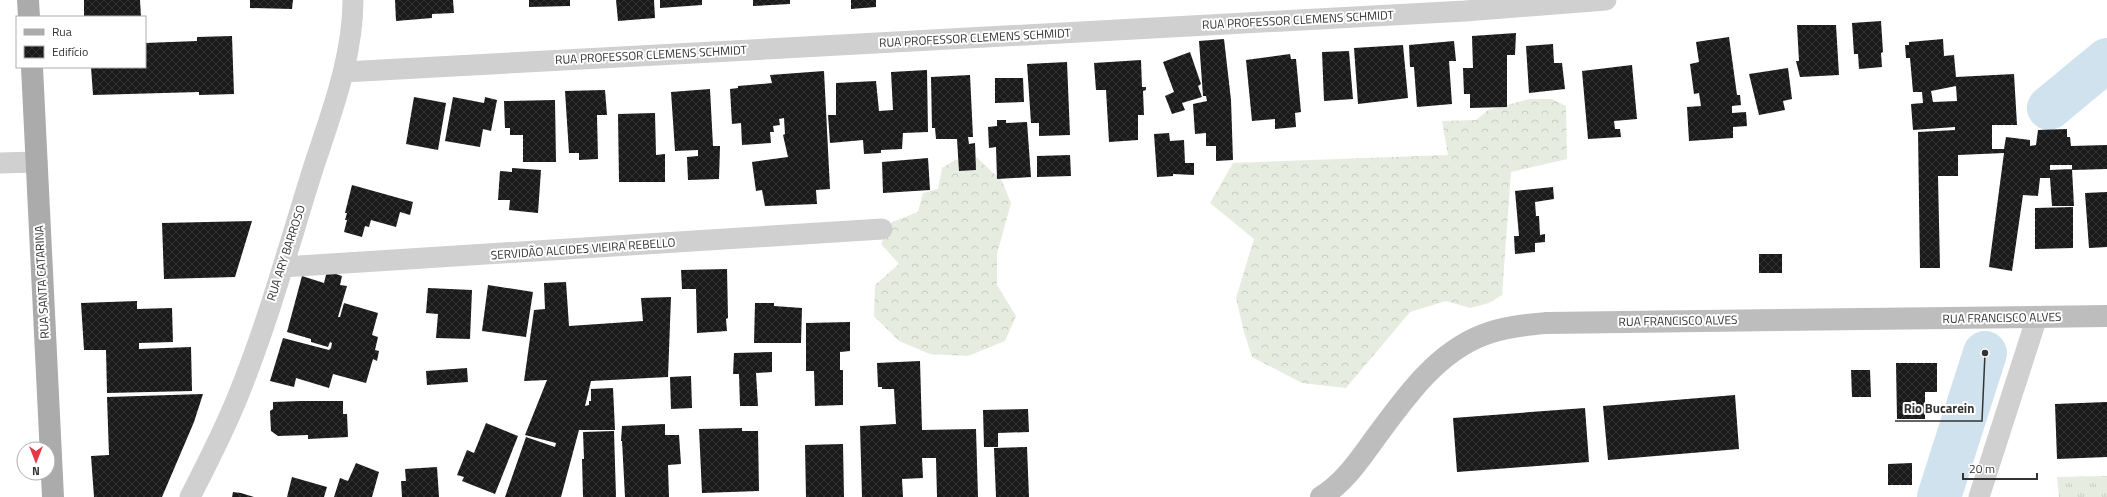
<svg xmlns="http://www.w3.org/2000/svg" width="2107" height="497" font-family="'Titillium Web',sans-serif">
<defs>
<pattern id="forest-crowns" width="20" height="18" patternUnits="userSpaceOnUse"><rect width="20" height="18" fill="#e6ecdf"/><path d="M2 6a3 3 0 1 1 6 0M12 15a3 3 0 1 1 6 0" fill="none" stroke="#c6cbc0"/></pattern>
<pattern id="park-tufts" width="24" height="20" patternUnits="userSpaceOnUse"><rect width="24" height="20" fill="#e6ecdf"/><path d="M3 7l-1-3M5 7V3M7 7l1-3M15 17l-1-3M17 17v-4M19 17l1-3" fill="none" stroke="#c6cbc0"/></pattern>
<pattern id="building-cross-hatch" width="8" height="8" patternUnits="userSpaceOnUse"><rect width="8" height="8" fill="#1a1a1a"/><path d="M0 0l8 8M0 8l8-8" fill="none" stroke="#333"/></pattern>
</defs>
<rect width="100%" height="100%" fill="#fff"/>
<path fill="url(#forest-crowns)" d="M1530,99H1552L1566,106L1567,159L1511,172L1502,295L1489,303L1470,308L1446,301L1410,312L1346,388L1302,383L1252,357L1244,332L1236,298L1254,239L1210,203L1233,163L1448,155L1442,121L1476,120L1488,110Z
M976,157L1002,181L1011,203L997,254V285L1016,316L1005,341L968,356L930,354L899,341L874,316L875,285L899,264L881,244L892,222L918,212L923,193L938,189L942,168L955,160Z"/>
<path fill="url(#park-tufts)" d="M2107,476V497H2059L2057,477Z"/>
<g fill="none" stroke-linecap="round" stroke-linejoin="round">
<path stroke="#cfe2ee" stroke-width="44" d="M2049,108L2107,60
M1939,497L1985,353"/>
</g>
<path fill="url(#building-cross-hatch)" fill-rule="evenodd" d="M84,0H140L141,17H84Z
M250,0H293L292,9L250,8Z
M395,0H453L454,13L432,14V18L396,21Z
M529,0H570V6L529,7Z
M616,0H654L655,18L618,21Z
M660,0H702V5L660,8Z
M753,0H790V4L753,6Z
M851,0H876V7L851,9Z
M1881,21L1883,52L1881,53L1882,67L1859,69L1858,54H1854L1852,23Z
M1797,25H1836L1839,75L1800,77L1796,61H1799Z
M1516,33L1515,55H1507V107L1470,108V94H1464L1463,68H1473L1472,36Z
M232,36L234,94L199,95V92L93,95L91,67H145V43L197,41V37Z
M1729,37L1737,95H1740L1741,105L1732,106V113L1746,112L1747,126L1733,127V138L1689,141L1687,107L1701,106L1699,93L1694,94L1690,64L1699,62L1696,42Z
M1224,39L1231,100L1233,160L1216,161V146H1206V133L1195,134L1193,104L1207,101L1206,96H1203L1199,41Z
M1943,39L1944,56L1954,55L1956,77L2014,74L2017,125H1992V149H2004L2006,137L2030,140V146L2036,145L2038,130L2067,129V137H2070L2071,146L2107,145V169L2072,170V165H2050V170L2072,169L2074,206H2052L2050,178H2040L2038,196L2023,195L2012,271L1989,267L2004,153L1958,155V176H1938L1940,268H1920L1918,132L1955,130V127L1913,130L1911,104L1923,103L1922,92H1913L1910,58H1906L1905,45H1909V42ZM1956,86L1957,101L1933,102L1931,91Z
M1454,41L1456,61H1449L1452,104L1417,107L1414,67H1410L1409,45Z
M1553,44L1554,63H1562L1565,89L1529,93L1526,46Z
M1403,45L1408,98L1358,104L1354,48Z
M1349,51L1353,99L1324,101L1322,52Z
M1190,52L1201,84L1198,86L1202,97L1182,103L1185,110L1172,114L1165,96L1174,92L1163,62Z
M1290,54L1291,59H1296L1301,112L1295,113L1296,127L1275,129V119L1252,121L1246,60Z
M1141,60L1142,87H1146V90L1143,91L1144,115H1138V140L1109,142L1106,90H1096L1094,63Z
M1067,62L1070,135L1039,136V123H1031L1027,64Z
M1632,65L1637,119L1614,121L1615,129H1620L1621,137L1588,139L1582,71Z
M1788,68L1792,99L1783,101L1785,110L1759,115L1749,74Z
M927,70L928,132L903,133L902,149L881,150V153L864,154L863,140L830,143L828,115H836V83L876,81L879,111L893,110L891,72Z
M824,71L830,189L816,190L817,204L765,206L762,190L756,191L752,162L788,157L783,135L785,134L784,118L779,119L780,125L773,126L774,132H770L771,143L742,145L741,123L732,124L730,89L738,88V86L772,83L770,75Z
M970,75L973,137H968L969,144L975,143L976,170L959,171L957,139H936L935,128H932L931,77Z
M995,78H1023L1024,102L995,103Z
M710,89L713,146H720L719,179L688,180L687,157L698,156V150L675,151L671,92Z
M605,90L607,115H597L598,159L579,160V153H569L565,91Z
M414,97L446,103L438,150L406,144Z
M453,97L484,103L485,97L497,100L491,131L483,129L480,147L445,141Z
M555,100L556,162H523V135H510V128H505L504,101Z
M655,113L656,155L665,154V182H619L618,114Z
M997,120H1006V123L1027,122L1031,177L997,179L996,147L989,148L988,127L997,126Z
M1169,133L1170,141L1184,140L1185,163H1194V175L1173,174V176L1157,177L1154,134Z
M1070,155L1071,176L1037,177V156Z
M928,158L930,190L883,193L882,162Z
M512,168L541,170L538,213L509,210L510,200H498L500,171L512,172Z
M352,185L413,202L410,215L400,212L396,227L371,220L369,227L365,226L362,237L344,232L347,220H345L347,213H345Z
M1553,187L1554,199L1535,202L1536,216H1539L1540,235L1545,234V242L1535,243V252L1515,254L1514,236H1519L1515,191Z
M2107,192V247L2089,248L2085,193Z
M2073,207V248L2035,249V208Z
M252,221L235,277L164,279L162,223Z
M1759,254H1782V273H1759Z
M727,269L728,318L726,319L727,331L697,333L696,289H682L681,270Z
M327,271L342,276L340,285L347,286L338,317H340L344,303L378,313L372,335L378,337L375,350L379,351L377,361L373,359L366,383L333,374L329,388L296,378L294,387L270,381L283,338L329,350L331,348L332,343L330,342L328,347L311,342V339L287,332L302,276L324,283Z
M566,282L569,326L643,321L641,298L671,297L668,377L591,381L585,406L589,405V401H591V389L613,388L615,430H579L561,497H505L526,437L555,447L556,443L525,435L547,380L524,381L534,310L545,309L544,283Z
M488,285L533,292L526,337L482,331Z
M428,288L472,290L470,339L436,338L438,314L426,313Z
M137,301V309L172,308L173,342L139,343V349L191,347L192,391L107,393L106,350H84L81,303Z
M755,303H774V306L802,308L801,343H754Z
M850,322V351L840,352V370H843V405L815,406L814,371H806V323Z
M772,352V372L756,373L758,406H740L739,374H733L734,353Z
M920,361L922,430L976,429L978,497H937L936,458H922L923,478L902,479L903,497H862L860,426L896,424L894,389H882V387H878L877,363Z
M1896,363H1937V392H1925V419H1897Z
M467,368L468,382L427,385L426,371Z
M1851,370H1870L1871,397H1852Z
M691,376L692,408L671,409L670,377Z
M203,394L194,422L162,497H94L91,456L109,455L107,397Z
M1735,395L1739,449L1608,460L1603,406Z
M301,401H343V414H347L348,437L308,439V435L278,436L271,431L270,411L273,409V402Z
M2107,402V457L2057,459L2055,404Z
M1585,408L1589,462L1457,472L1453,418Z
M1028,409L1029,432L998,433V447H984L983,410Z
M486,423L518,436L495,494L462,481L464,477L457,475L467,450L474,453Z
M665,424V435H679L681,464L668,465L669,497H625L622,441H621L622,426Z
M742,428V431H758L759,491L702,493L699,429Z
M614,431L616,497H583L582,459H584L583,432Z
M843,444L844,497H806L805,445Z
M1027,447L1029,497H996L994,448Z
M356,463L379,472L372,497H334L340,478L348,481Z
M1912,463V485H1888V464Z
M437,467L439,497H402L401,481H406L405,469Z
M292,477L327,487L324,497H287Z
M233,492L241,493L254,497H232Z"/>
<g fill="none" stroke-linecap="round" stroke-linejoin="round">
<path stroke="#d0d0d0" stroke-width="21" d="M344,72L1465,11L1606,0
M0,163L37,162
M283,267L882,229
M190,497C207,464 224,431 238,396C267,325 288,249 311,175C329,119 353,60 353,0
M1979,497L2037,317"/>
<path stroke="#bdbdbd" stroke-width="22" d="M1321,497C1344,483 1361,458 1376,437C1405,398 1436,353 1483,335C1503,327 1525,325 1546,323L2107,316"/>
<path stroke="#ababab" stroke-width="22" d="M28,0L29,17
M32,67L53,497"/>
</g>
<g text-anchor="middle" stroke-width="4" stroke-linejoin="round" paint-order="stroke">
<g font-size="12" fill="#333" stroke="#fff">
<text transform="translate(1298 20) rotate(-3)" y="4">RUA PROFESSOR CLEMENS SCHMIDT</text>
<text transform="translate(975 38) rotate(-3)" y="4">RUA PROFESSOR CLEMENS SCHMIDT</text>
<text transform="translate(651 55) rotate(-3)" y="4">RUA PROFESSOR CLEMENS SCHMIDT</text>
<text transform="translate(583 249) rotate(-4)" y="4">SERVIDÃO ALCIDES VIEIRA REBELLO</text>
<text transform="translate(286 253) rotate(-72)" y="4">RUA ARY BARROSO</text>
<text transform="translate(42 282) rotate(-93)" y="4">RUA SANTA CATARINA</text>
<text transform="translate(2002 318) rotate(-1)" y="4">RUA FRANCISCO ALVES</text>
<text transform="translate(1678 321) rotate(-1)" y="4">RUA FRANCISCO ALVES</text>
</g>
</g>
<path fill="none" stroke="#333" stroke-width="1.5" d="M1985 353L1982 421H1895"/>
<circle fill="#333" stroke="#fff" stroke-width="1.5" cx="1985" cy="353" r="4"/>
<g font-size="13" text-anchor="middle" font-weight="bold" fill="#333" stroke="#fff" stroke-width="4" stroke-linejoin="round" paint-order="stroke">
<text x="1939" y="413">Rio Bucarein</text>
</g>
<rect x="16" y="16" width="130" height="52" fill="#ffffff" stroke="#adadad"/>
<rect x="24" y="29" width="20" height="6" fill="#ababab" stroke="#adadad"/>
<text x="52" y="36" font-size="12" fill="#333333">Rua</text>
<rect x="24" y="46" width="20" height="12" fill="url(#building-cross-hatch)" stroke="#adadad"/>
<text x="52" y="56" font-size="12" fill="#333333">Edifício</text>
<g transform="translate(36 461) rotate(180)"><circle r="19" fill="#ffffff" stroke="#adadad"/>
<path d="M0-3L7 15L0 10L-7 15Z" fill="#e63946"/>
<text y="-6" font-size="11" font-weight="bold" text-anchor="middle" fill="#333333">N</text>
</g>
<path d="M1963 473v6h74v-6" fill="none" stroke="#333333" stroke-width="2"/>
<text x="1969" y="473" font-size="12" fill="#333333" stroke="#ffffff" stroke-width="3" paint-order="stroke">20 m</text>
</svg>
